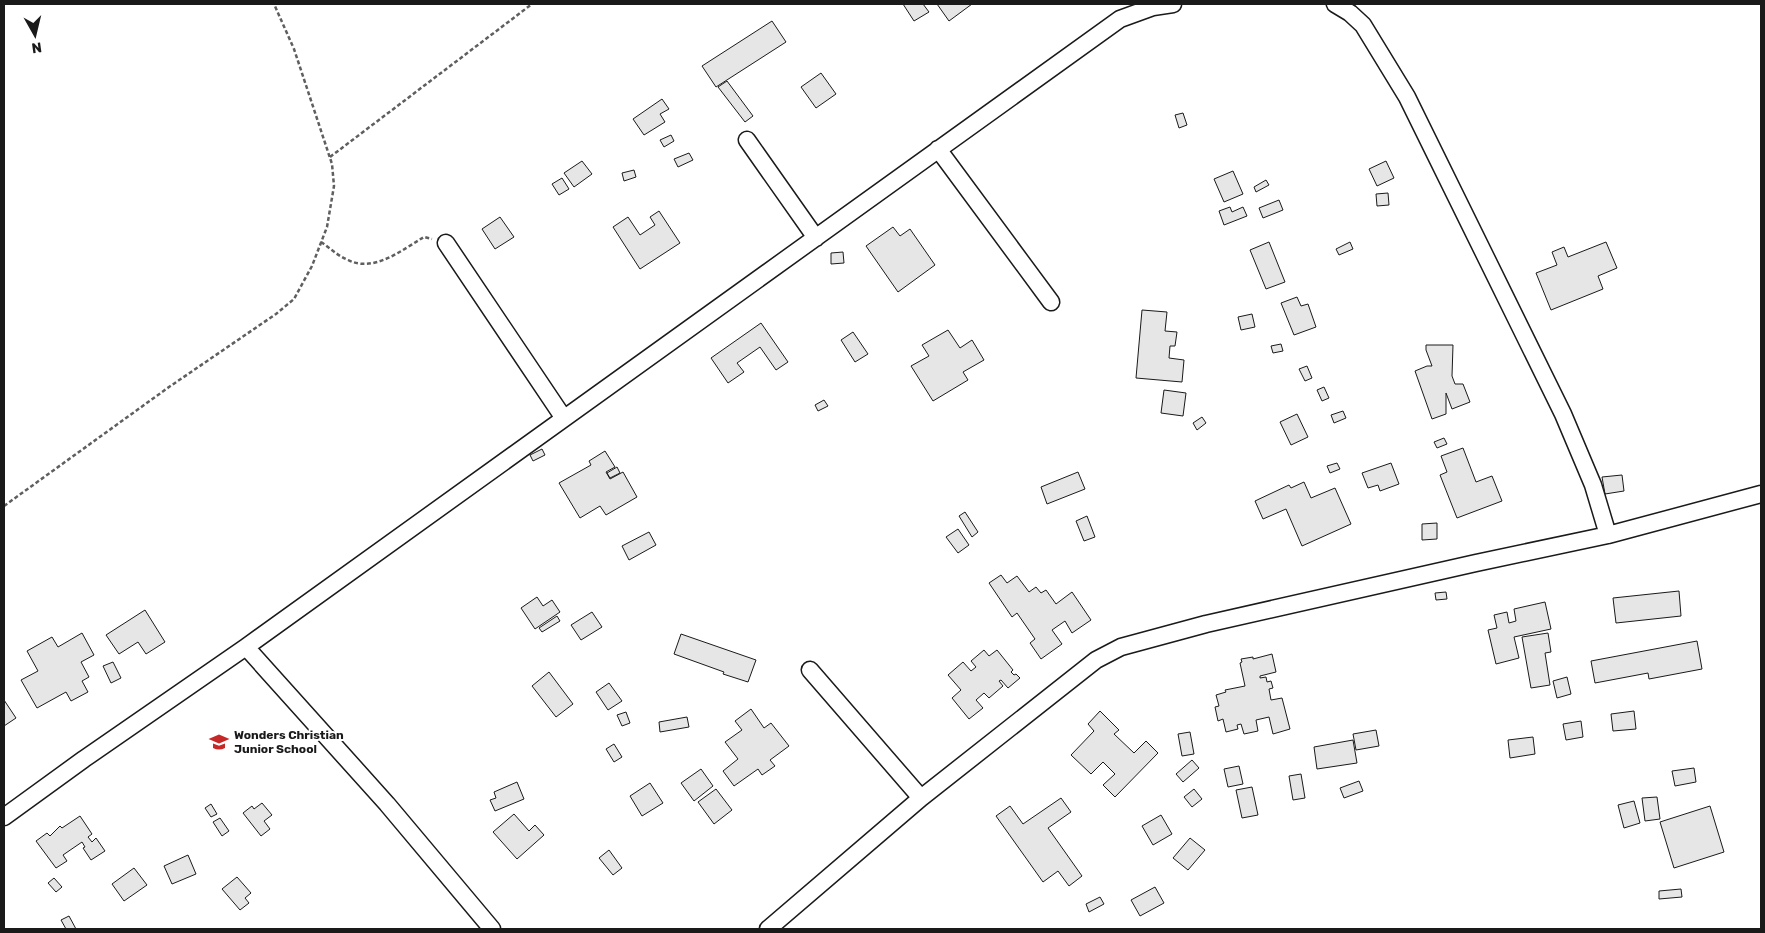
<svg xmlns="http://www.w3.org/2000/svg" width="1765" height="933" font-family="Rubik,sans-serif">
<rect width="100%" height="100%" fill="#fff"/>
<path fill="#e6e6e6" stroke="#1a1a1a" d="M903,4H923L929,12L914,21Z
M937,4H972L949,21Z
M772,21L786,42L716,87L702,66Z
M821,73L836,94L816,108L801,87Z
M727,81L753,116L745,122L718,87Z
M662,99L669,109L660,114L665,122L644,135L633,119Z
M1183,113L1187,125L1179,128L1175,115Z
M671,135L674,141L664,147L660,140Z
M689,153L693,160L678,167L674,159Z
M582,161L592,174L574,187L564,173Z
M1386,161L1394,178L1377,186L1369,169Z
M634,170L636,177L624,181L622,173Z
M1233,171L1243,194L1224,202L1214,179Z
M562,178L569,189L559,195L552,184Z
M1266,180L1269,185L1256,192L1254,187Z
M1388,193L1389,205L1377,206L1376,194Z
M1279,200L1283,210L1263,218L1259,208Z
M1230,207L1232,212L1243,207L1247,216L1224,225L1219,211Z
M659,211L680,243L640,269L613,227L628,217L640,235L655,225L650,217Z
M500,217L514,237L495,249L482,229Z
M893,227L900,236L910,229L935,265L898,292L866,246Z
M1269,242L1285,282L1266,289L1250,250Z
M1350,242L1353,249L1339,255L1336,249Z
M1606,242L1617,268L1598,276L1603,289L1551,310L1536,273L1557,265L1552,252L1564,247L1568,257Z
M843,252L844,263L831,264V253Z
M1297,297L1301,306L1308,304L1316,327L1294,335L1281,303Z
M1142,310L1167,312L1165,331L1177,332L1175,346H1170L1169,358L1184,360L1182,382L1136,378Z
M1252,314L1255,327L1241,330L1238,317Z
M761,323L788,362L776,370L760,347L737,363L744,372L728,383L711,358Z
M948,330L960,348L972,340L984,360L963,372L968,380L933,401L911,366L929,356L922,345Z
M853,332L868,354L855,362L841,340Z
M1281,344L1283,351L1273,353L1271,346Z
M1426,345H1453L1452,376L1455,384H1463L1470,402L1452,409L1446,393V414L1432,419L1415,371L1427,366H1432L1426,350Z
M1307,366L1312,378L1305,381L1299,369Z
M1324,387L1329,398L1322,401L1317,390Z
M1164,390L1186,393L1183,416L1161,413Z
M824,400L828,406L818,411L815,405Z
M1343,411L1346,418L1334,423L1331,415Z
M1297,414L1308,437L1291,445L1280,422Z
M1202,417L1206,423L1197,430L1193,423Z
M1444,438L1447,444L1437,448L1434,442Z
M1463,448L1476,482L1492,476L1502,501L1457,518L1440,475L1447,472L1441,456Z
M542,449L545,455L533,461L530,455Z
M605,451L615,467L606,472L610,479L623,472L637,497L606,515L600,506L580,518L559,483L591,465L589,461Z
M1337,463L1340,469L1330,473L1327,466Z
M1391,463L1399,484L1380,491L1378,485L1368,488L1362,473Z
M617,467L620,473L610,478L607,473Z
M1078,472L1085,489L1047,504L1041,487Z
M1622,475L1624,491L1605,494L1602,477Z
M1304,482L1311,498L1335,488L1351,524L1302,546L1286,509L1263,519L1255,501L1289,485L1291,488Z
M965,512L978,532L972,537L959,516Z
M1087,516L1095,537L1084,541L1076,521Z
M1437,523V539L1422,540V524Z
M958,529L969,545L958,553L946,537Z
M649,532L656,545L629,560L622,546Z
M1001,575L1007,583L1017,576L1029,592L1036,587L1041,593L1046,590L1056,604L1072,592L1091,620L1072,633L1065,621L1052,630L1062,644L1041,659L1030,643L1035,639L1017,613L1012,617L989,583Z
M1679,591L1681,616L1616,623L1613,598Z
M1446,592L1447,599L1436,600L1435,593Z
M537,597L543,606L552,600L560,612L535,629L521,608Z
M1545,602L1551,629L1514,637L1519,658L1496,664L1488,630L1497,628L1494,615L1507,612L1509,623L1516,621L1514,609Z
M145,610L165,642L146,654L138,642L119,654L106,635Z
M592,612L602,627L581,640L571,625Z
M557,616L560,621L542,632L539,628Z
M82,633L94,655L81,662L89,677L82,681L88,692L71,701L66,692L37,708L21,680L38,671L27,651L52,637L58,647Z
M1548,633L1551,652L1545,653L1550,685L1531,688L1522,637Z
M681,634L756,660L748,682L723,674L724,672L674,654Z
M1697,641L1702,669L1649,679L1648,673L1595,683L1591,661Z
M984,650L989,656L997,650L1013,670L1011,672L1014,675L1016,674L1020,678L1008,688L1001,680L999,681L1003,686L989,698L984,693L976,700L983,708L969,719L952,698L961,690L948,675L963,662L971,671L976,667L971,661Z
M1272,654L1276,672L1260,676V678L1266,677L1267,682L1271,681L1273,688L1269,689L1271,700L1282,698L1290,729L1273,734L1269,717L1256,720L1258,731L1244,734L1241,724L1237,725L1238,729L1226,732L1223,719L1218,721L1215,707L1219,706L1216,695L1226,692L1225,690L1245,686L1240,663L1242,662L1241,659L1253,657V659Z
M113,662L121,678L111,683L103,666Z
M549,672L573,704L556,717L532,686Z
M1567,677L1571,694L1557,698L1553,681Z
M609,683L622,701L608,710L596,692Z
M4,700L16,718L4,726Z
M751,709L764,728L771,723L789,746L770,760L775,766L762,775L758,769L734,786L723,771L738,759L725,742L742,730L735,721Z
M1100,711L1119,730L1114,734L1134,753L1146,741L1158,753L1115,797L1103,785L1115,774L1103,762L1091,774L1071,755L1094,731L1088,724Z
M1634,711L1636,729L1613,731L1611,714Z
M626,712L630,723L622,726L617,715Z
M687,717L689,727L660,732L659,722Z
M1581,721L1583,737L1566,740L1563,724Z
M1376,730L1379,746L1356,750L1353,734Z
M1190,732L1194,754L1182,756L1178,734Z
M1533,737L1535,754L1510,758L1508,740Z
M1353,740L1357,763L1317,769L1314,747Z
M614,744L622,757L614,762L606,749Z
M1192,760L1199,768L1183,782L1176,774Z
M1239,766L1243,784L1228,787L1224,769Z
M1694,768L1696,782L1675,786L1672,771Z
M701,769L713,786L694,801L681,783Z
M1301,774L1305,798L1293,800L1289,776Z
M1359,781L1363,791L1344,798L1340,788Z
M517,782L524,799L495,811L490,800L496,798L494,792Z
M650,783L663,803L642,816L630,796Z
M1252,787L1258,815L1242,818L1236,790Z
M716,789L732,810L714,824L698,802Z
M1194,789L1202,799L1192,807L1184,797Z
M1657,797L1660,819L1645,821L1642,798Z
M1061,798L1071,812L1048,828L1082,876L1069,886L1058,871L1043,882L996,816L1010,806L1023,824Z
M1634,801L1640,823L1624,828L1618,805Z
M262,803L272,815L264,821L270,829L261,836L243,813L252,806L254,809Z
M211,804L217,814L211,817L205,808Z
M1710,806L1724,852L1674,868L1660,822Z
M514,814L529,831L535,825L544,835L517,859L493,832Z
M1161,815L1172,834L1153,845L1142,826Z
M80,816L92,834L88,837L92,842L96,838L105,851L91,860L83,848L85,847L82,842L63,855L67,861L56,868L36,841L47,833L50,836L60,826L62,828Z
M220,818L229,831L222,836L213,822Z
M1190,838L1205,850L1188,870L1173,858Z
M609,850L622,868L613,875L599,858Z
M188,855L196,874L172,884L164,866Z
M134,868L147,885L124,901L112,884Z
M237,877L251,893L245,898L249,903L240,910L222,889Z
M54,878L62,887L56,892L48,883Z
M1155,887L1164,903L1140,916L1131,900Z
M1681,889L1682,897L1659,899V891Z
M1100,897L1104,904L1089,912L1086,904Z
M69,916L76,929H66L61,920Z"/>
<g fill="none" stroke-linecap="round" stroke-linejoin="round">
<g stroke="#1a1a1a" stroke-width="19">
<path id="minor" d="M1335,4L1350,13L1363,25L1407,97L1563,414L1593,485L1608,535
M747,140L816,238
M938,149L1051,302
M446,243L563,417
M246,647L387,804L492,929
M810,670L921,798
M4,817L84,759L246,647L1120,19L1153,7L1173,4
M768,929L921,798L1096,660L1121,647L1206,624L1476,563L1608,535L1761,494"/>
</g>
<path stroke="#5f5f5f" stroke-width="2.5" stroke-dasharray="4 2.5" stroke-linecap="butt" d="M330,157L532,4
M321,242C330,248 338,256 348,260C374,273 402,250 424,237L432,239
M4,506L169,387L276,314L294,299L312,266L327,227L334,186L332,164L294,49L274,4"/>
<use href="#minor" stroke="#fff" stroke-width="16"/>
</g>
<defs>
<g id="school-bare" transform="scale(1.5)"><path d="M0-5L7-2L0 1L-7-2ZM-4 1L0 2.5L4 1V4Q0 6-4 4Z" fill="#c62828" stroke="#fff" stroke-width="2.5" paint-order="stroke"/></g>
</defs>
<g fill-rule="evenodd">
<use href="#school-bare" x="219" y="742"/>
</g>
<g text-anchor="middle" stroke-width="4" stroke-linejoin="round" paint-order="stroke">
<g font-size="12" font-weight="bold" fill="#1a1a1a" stroke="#fff" text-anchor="start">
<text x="234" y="739">Wonders Christian<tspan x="234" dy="14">Junior School</tspan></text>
</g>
</g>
<rect width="1765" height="933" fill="none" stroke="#1a1a1a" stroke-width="10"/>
<g transform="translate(35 35) rotate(172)" stroke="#ffffff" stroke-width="4" paint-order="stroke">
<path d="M0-4L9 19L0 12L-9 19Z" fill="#1a1a1a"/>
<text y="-8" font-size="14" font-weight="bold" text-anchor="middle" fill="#1a1a1a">N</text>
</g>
</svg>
